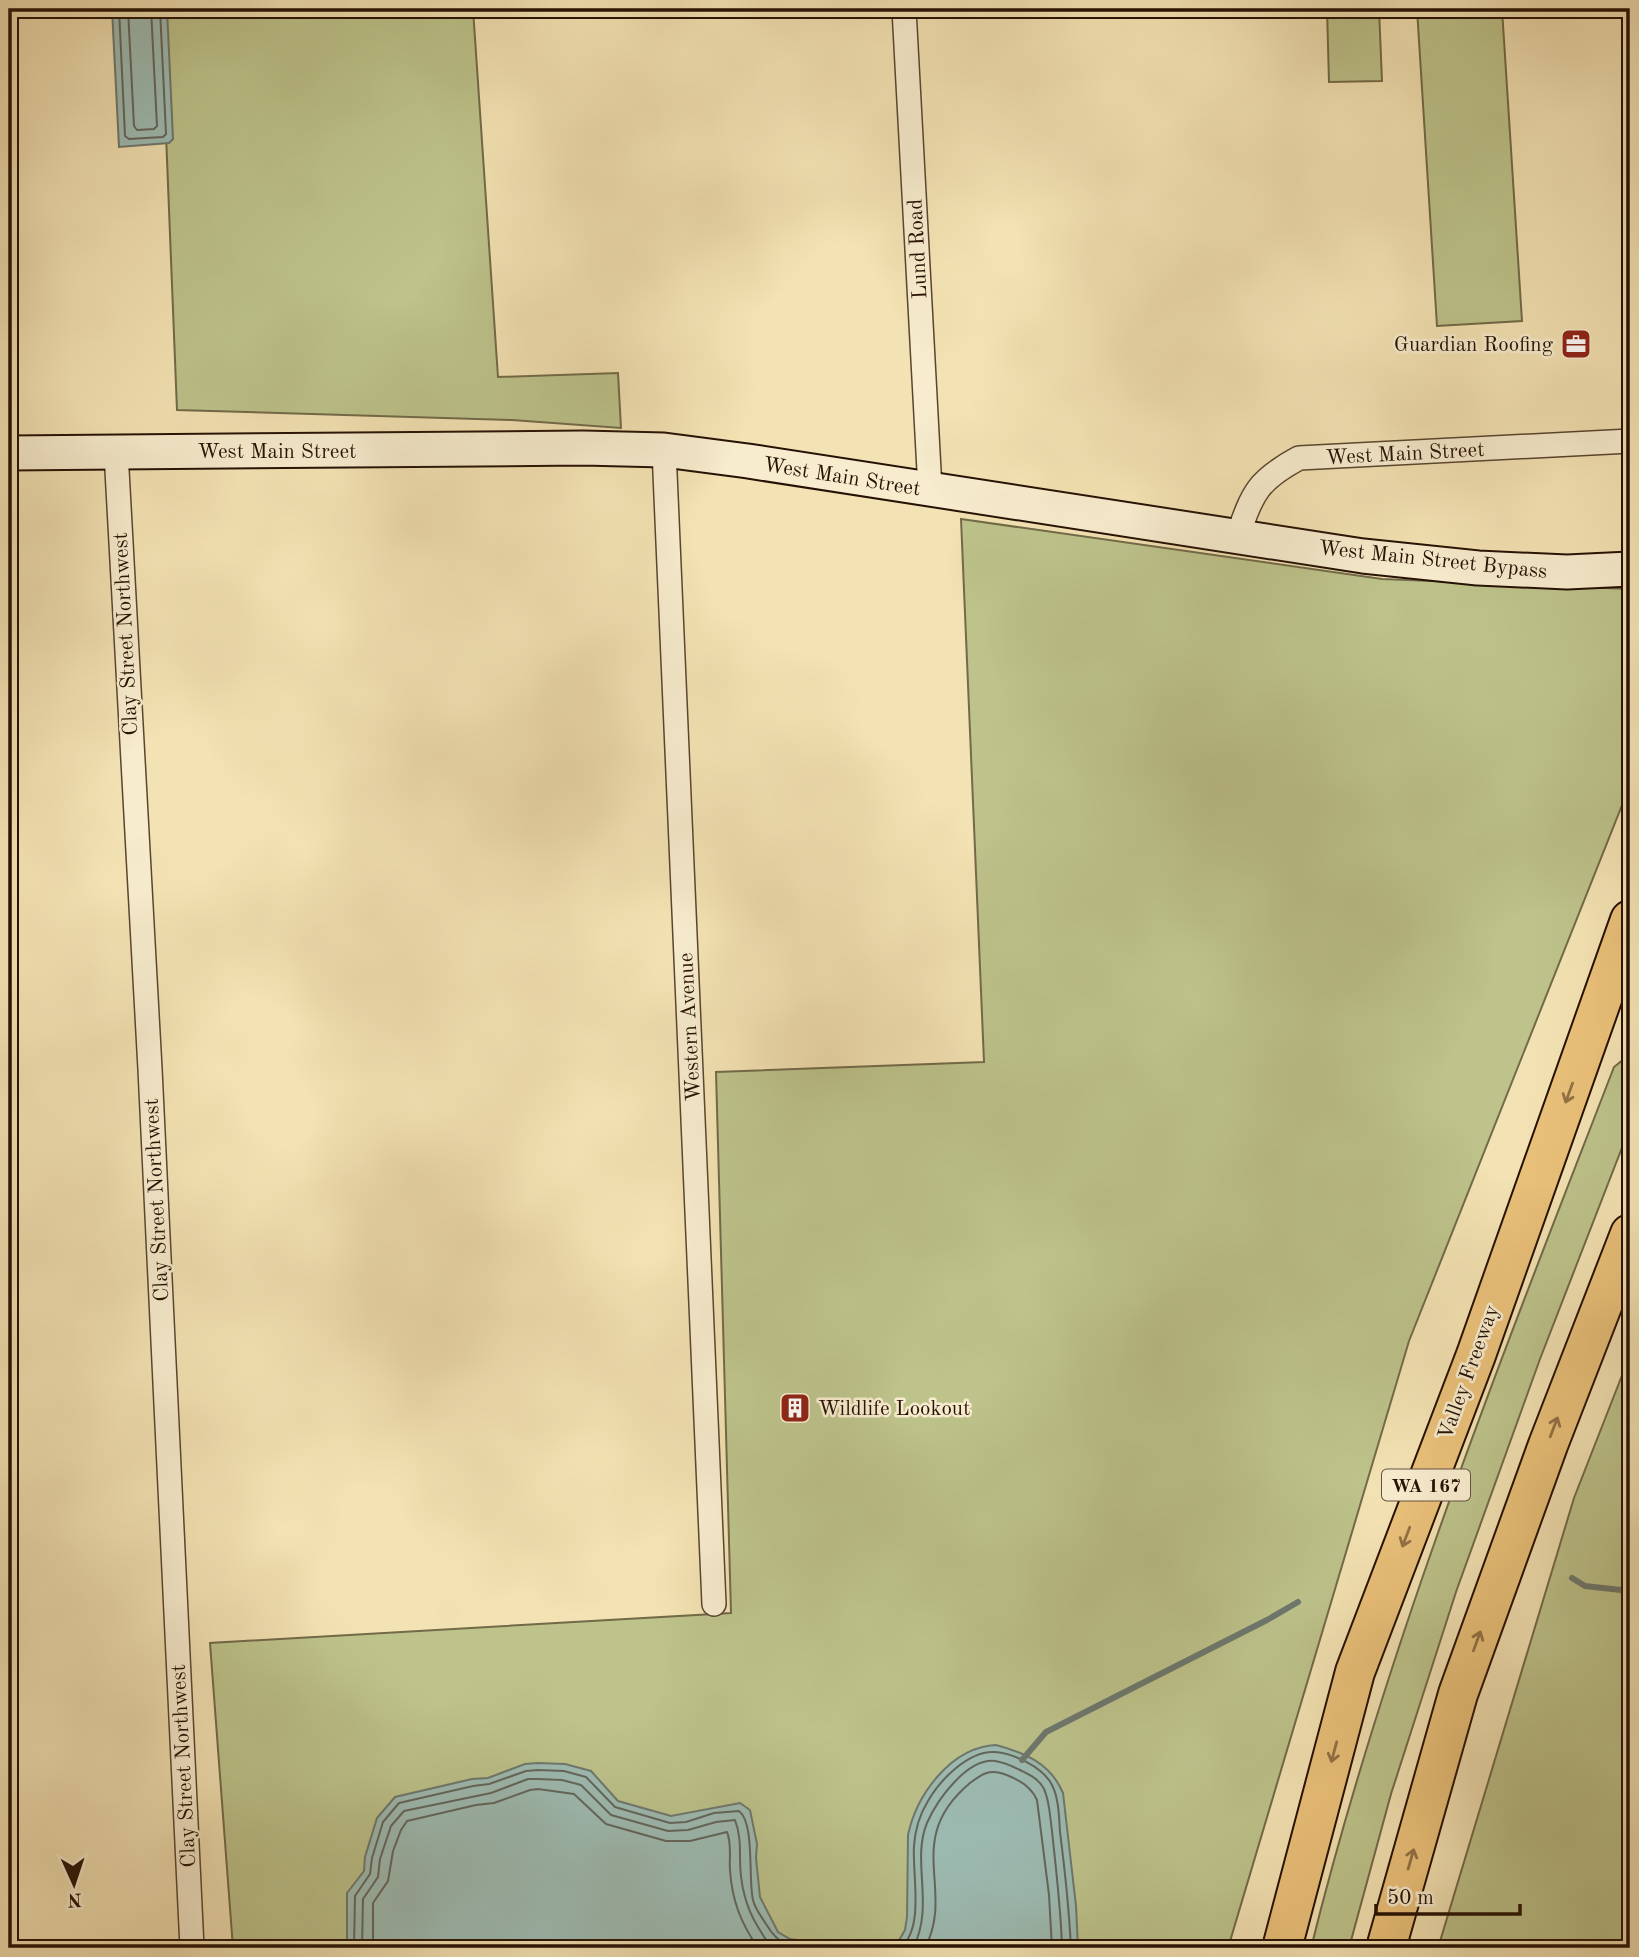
<svg xmlns="http://www.w3.org/2000/svg" width="1639" height="1957" font-family="'Old Standard TT',serif">
<rect width="100%" height="100%" fill="#f3e2b3"/>
<filter id="stains"><feTurbulence type="fractalNoise" baseFrequency=".00286" numOctaves="4"/><feColorMatrix values="0 0 0 0 .2 0 0 0 0 .09 0 0 0 0 .02 0 0 0 .5 -.17"/></filter>
<radialGradient id="worn" r=".72"><stop offset=".6" stop-color="#630" stop-opacity="0"/><stop offset="1" stop-color="#630" stop-opacity=".3"/></radialGradient>
<path fill="#bdc38b" stroke="#726a48" stroke-width="2" d="M161,9H473L498,377L618,373L621,428L512,420L177,410Z
M1327,9H1379L1382,81L1329,82Z
M1417,9H1502L1522,321L1437,326Z
M961,519L1382,579L1630,589V785L1409,1341L1228,1948H233L210,1643L731,1613L716,1072L984,1062Z
M1630,1058V1127L1540,1359L1456,1592L1391,1794L1349,1948H1311C1386,1646 1502,1357 1614,1067L1624,1059Z
M1630,1355V1948H1438L1574,1498Z"/>
<path fill="#9dbcb4" stroke="#6d786e" stroke-width="2" d="M112,9H167L173,139L169,143L119,147Z
M996,1745C1026,1753 1051,1764 1063,1793L1076,1906L1078,1948H347V1893L364,1871L365,1857L377,1818L395,1797L472,1779L488,1778L525,1764L538,1763L565,1764L591,1771L618,1801L671,1816L740,1803L750,1810L757,1844L756,1858L760,1897L778,1932L790,1939L858,1948L898,1942L905,1930L907,1917L908,1835C917,1793 952,1747 996,1745Z"/>
<g fill="none" stroke-linecap="round" stroke-linejoin="round">
<path stroke="#62665c" stroke-width="2" d="M119,9L125,136L129,139L163,137L166,134L160,9
M128,9L134,126L137,130L154,129L157,126L151,9
M354,1948L355,1896L370,1874L372,1858L383,1822L399,1803L473,1786L489,1784L526,1771L538,1770L564,1771L586,1777L615,1807L670,1823L686,1822L714,1813L739,1811C755,1823 748,1879 753,1900C755,1909 761,1916 766,1924C780,1947 789,1947 816,1948
M362,1948L363,1899L378,1877L380,1859L391,1826L404,1811L491,1793L528,1779H538L562,1780L581,1785L611,1815L668,1831L688,1830L716,1822L735,1820C740,1833 740,1845 740,1858C740,1883 745,1906 758,1927C764,1936 766,1943 776,1948
M373,1948V1903L388,1881L393,1851L401,1830L407,1821L476,1805L494,1803L530,1790L538,1789L574,1794L606,1824L666,1841H690L727,1832C732,1844 729,1857 730,1870C732,1901 741,1923 758,1948
M900,1948C925,1929 912,1874 914,1846C915,1830 920,1814 928,1801C940,1780 968,1751 994,1752C1013,1753 1043,1767 1052,1785C1059,1799 1059,1817 1060,1832C1065,1871 1069,1909 1071,1948
M913,1948C935,1906 911,1861 927,1823C937,1800 967,1758 995,1761C1003,1762 1012,1766 1020,1770C1030,1775 1039,1779 1044,1789C1050,1802 1050,1818 1052,1831C1056,1870 1061,1909 1062,1948
M925,1948C956,1889 902,1840 970,1783C982,1774 989,1769 1004,1774C1018,1779 1031,1786 1037,1800L1049,1895L1052,1948"/>
<path stroke="#6d786e" stroke-width="6" d="M1572,1578L1585,1586L1630,1591
M1022,1760L1046,1732L1267,1620L1298,1602"/>
<g stroke="#594530" stroke-width="26">
<path id="minor" d="M904,9L930,489
M664,450L714,1604
M116,452L150,1069L192,1948
M1238,535C1253,492 1258,480 1299,458L1630,441"/>
</g>
<g stroke="#261104" stroke-width="37">
<path id="secondary" d="M9,453L583,448L664,450L748,461L1363,556L1478,568L1567,572L1630,569"/>
</g>
<g stroke="#261104" stroke-width="42">
<path id="motorway" d="M1282,1948L1355,1672L1476,1355L1630,920
M1386,1948L1458,1694L1548,1445L1630,1234"/>
</g>
<use href="#minor" stroke="#f7ecce" stroke-width="23"/>
<use href="#secondary" stroke="#f7ecce" stroke-width="33"/>
<use href="#motorway" stroke="#eac17a" stroke-width="38"/>
</g>
<defs><path id="oneway-shaft" d="M-6 0H5M1.5-3L5.5 0L1.5 3" fill="none" stroke-width="1.6" stroke-linecap="round" stroke-linejoin="round" transform="scale(1.75)"/></defs>
<g stroke="#927245">
<use href="#oneway-shaft" transform="translate(1569 1093) rotate(110)"/>
<use href="#oneway-shaft" transform="translate(1554 1427) rotate(-69)"/>
<use href="#oneway-shaft" transform="translate(1406 1537) rotate(111)"/>
<use href="#oneway-shaft" transform="translate(1477 1641) rotate(-70)"/>
<use href="#oneway-shaft" transform="translate(1334 1752) rotate(105)"/>
<use href="#oneway-shaft" transform="translate(1411 1859) rotate(-74)"/>
</g>
<defs>
<g id="office-square" transform="scale(1.575)"><rect x="-9" y="-9" width="18" height="18" rx="4" fill="#8f2418" stroke="#f7ecce"/><path d="M-6-3h4V-5.5h4V-3h4V5H-6ZM-1-4.5V-3h2v-1.5ZM-6 0V1H6V0Z" fill="#fff"/></g>
<g id="building-square" transform="scale(1.575)"><rect x="-9" y="-9" width="18" height="18" rx="4" fill="#8f2418" stroke="#f7ecce"/><path d="M-4-6H4V6H1V3H-1V6H-4ZM-2.5-4.3h1.7v1.8h-1.7ZM.8-4.3h1.7v1.8H.8ZM-2.5-1h1.7V.8h-1.7ZM.8-1h1.7V.8H.8Z" fill="#fff"/></g>
</defs>
<g fill-rule="evenodd">
<use href="#office-square" x="1576" y="344"/>
<use href="#building-square" x="795" y="1408"/>
</g>
<g text-anchor="middle" stroke-width="5" stroke-linejoin="round" paint-order="stroke">
<rect fill="#f7ecce" stroke="#655341" stroke-width="2" x="1382" y="1469.5" width="88" height="31" rx="5"/>
<g font-size="19" font-weight="bold" fill="#261104">
<text x="1426" y="1492">WA 167</text>
</g>
<g font-size="21" fill="#261104" stroke="#f7ecce">
<text transform="translate(917 249) rotate(-93)" y="7">Lund Road</text>
<text x="277" y="458">West Main Street</text>
<text transform="translate(1405 453) rotate(-3)" y="7">West Main Street</text>
<text transform="translate(842 476) rotate(9)" y="7">West Main Street</text>
<text transform="translate(1433 559) rotate(6)" y="7">West Main Street Bypass</text>
<text transform="translate(125 634) rotate(-93)" y="7">Clay Street Northwest</text>
<text transform="translate(689 1027) rotate(-93)" y="7">Western Avenue</text>
<text transform="translate(156 1200) rotate(-93)" y="7">Clay Street Northwest</text>
<text transform="translate(1468 1372) rotate(-70)" y="7">Valley Freeway</text>
<text transform="translate(183 1766) rotate(-93)" y="7">Clay Street Northwest</text>
</g>
<g font-size="21" fill="#261104" stroke="#f7ecce" text-anchor="end">
<text x="1553" y="351">Guardian Roofing</text>
<text x="818" y="1415" text-anchor="start">Wildlife Lookout</text>
</g>
</g>
<rect width="1639" height="1957" fill="none" stroke="#f3e2b3" stroke-width="35"/>
<rect x="10" y="10" width="1618" height="1936" fill="none" stroke="#261104" stroke-width="3.5"/>
<rect x="18" y="18" width="1604" height="1922" fill="none" stroke="#261104" stroke-width="2"/>
<g transform="translate(74 1884) rotate(177)" stroke="#f7ecce" stroke-width="5" paint-order="stroke">
<path d="M0-5L12 26L0 18L-12 26Z" fill="#261104"/>
<text y="-10" font-size="19" font-weight="bold" text-anchor="middle" fill="#261104">N</text>
</g>
<path d="M1376 1904v10h144v-10" fill="none" stroke="#261104" stroke-width="3.5"/>
<text x="1387" y="1904" font-size="21" fill="#261104" stroke="#f7ecce" stroke-width="5" paint-order="stroke">50 m</text>
<rect width="100%" height="100%" filter="url(#stains)"/>
<rect width="100%" height="100%" fill="url(#worn)"/>
</svg>
